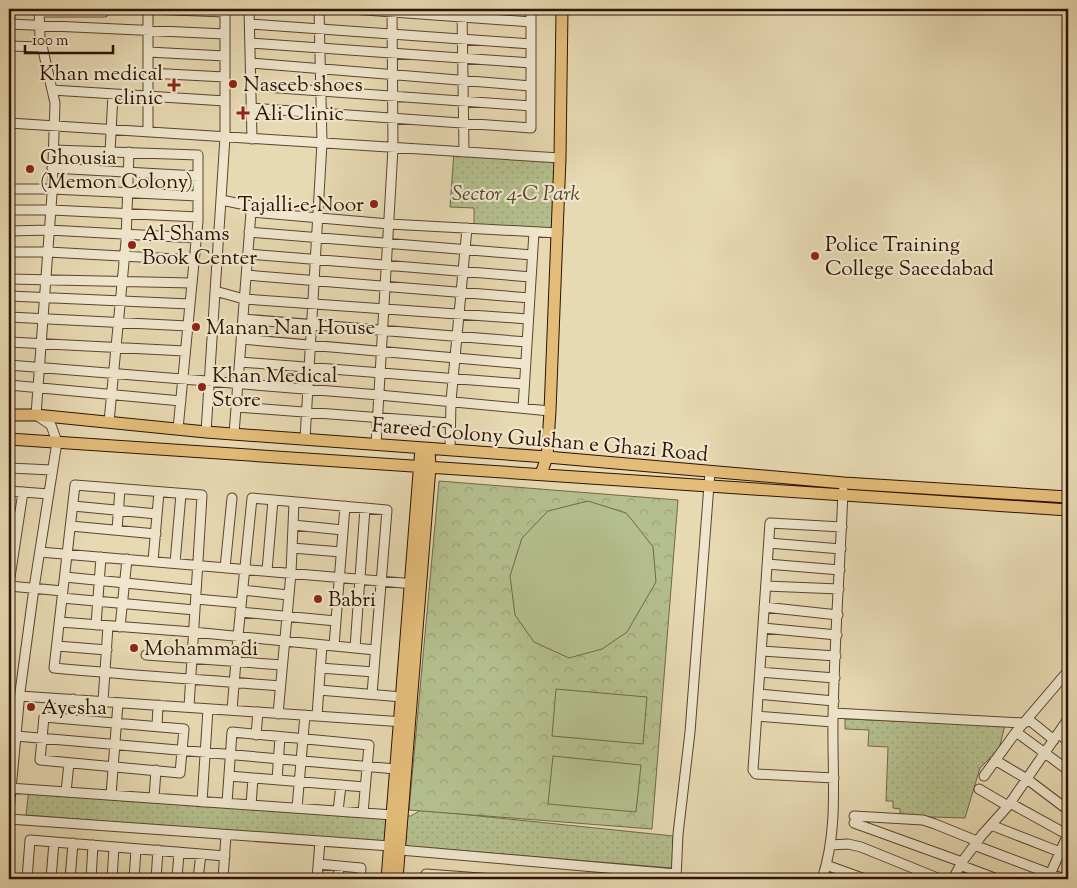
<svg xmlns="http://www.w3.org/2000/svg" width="1077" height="888" font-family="'Sorts Mill Goudy',serif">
<defs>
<pattern id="grass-dots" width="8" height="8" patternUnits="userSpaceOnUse" patternTransform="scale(1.25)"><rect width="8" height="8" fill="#b4bf8d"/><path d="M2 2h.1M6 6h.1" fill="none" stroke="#9ba378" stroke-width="1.8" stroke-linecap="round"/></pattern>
<pattern id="park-crowns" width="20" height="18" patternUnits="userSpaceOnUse" patternTransform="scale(1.25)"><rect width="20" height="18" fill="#b4bf8d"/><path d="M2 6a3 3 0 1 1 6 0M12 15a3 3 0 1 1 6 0" fill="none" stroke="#9ba378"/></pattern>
</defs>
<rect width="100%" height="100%" fill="#e7d9b2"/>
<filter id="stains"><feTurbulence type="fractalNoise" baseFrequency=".004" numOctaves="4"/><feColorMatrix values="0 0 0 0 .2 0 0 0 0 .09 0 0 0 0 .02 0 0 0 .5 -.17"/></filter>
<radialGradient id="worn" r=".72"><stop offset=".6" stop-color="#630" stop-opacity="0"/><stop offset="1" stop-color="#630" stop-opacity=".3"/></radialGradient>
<path fill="url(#grass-dots)" stroke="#706848" d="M454,151L560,158L558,233L474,229V208L450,207Z
M845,719L1005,725L999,749L980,768L965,818L900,816V809L893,808V801H886L888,747L868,746L869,730L845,729Z
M29,789L363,814L411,816L421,810L673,836L672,868L26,815Z"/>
<path fill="url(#park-crowns)" stroke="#706848" d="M439,481L678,500L652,829L409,810Z"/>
<path fill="#b4bf8d" stroke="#706848" d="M588,501L626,513L636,525L653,547L656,582L627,632L602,649L569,658L534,642L515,615L510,576L522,538L548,511Z
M556,689L647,697L643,744L552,736Z
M553,756L641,765L636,812L548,804Z"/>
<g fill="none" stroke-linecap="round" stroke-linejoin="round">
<g stroke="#5c442e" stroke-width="11">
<path id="minor" d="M148,9L225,12
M249,9L252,139
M351,9L531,22
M462,9L464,152
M39,12H104
M9,24L225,34
M250,24L531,44
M250,43L531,63
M9,46L42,47
M148,52L225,56
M251,63L531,86
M148,73L225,77
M251,86L531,106
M52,90L225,101
M252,108L531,128V9
M9,123L560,158
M148,132V9
M53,150L198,155V221L178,429
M110,152L113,94
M52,168L198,176
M9,189H52L198,196
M221,200L251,206V212L389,224L558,233
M9,210H51L198,217
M9,231L49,230L196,238
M249,232L532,255
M9,252H48L194,260
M248,254L531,277
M246,275L530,298
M9,279L192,283
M215,291L244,299L528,319
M9,296L190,304
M9,317L188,326
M243,319L527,342
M241,339L525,364
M9,342L185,351
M240,362L524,384
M9,365L379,395L550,411
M9,385L181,401
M236,407L450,423
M523,408L534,232
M109,422L126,241L129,152
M206,432L225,137V9
M234,434L251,212
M305,439L322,143L319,9
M376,445L393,148L392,9
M450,450L451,401L467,228
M9,468L52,470
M9,491L49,494
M73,506L157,514
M9,516H19
M293,525L343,530
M71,526L156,534
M117,530L120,489
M769,543L841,549
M292,548L341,552
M40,552L415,584
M153,561L159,492
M175,563L181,494
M767,564L840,570
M225,568L232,498
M267,571L273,500
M65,577L196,590
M9,584L23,492
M9,586L63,591
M766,586L839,589
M243,590L288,595
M62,598L195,610
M196,599L241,603
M764,607L838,615
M240,612L336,621
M60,622L193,632L375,650
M96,625L101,557
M120,627L127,559
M763,628L837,635
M57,646L107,650
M334,646L345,506
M355,648L365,508
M761,651L836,656
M146,655L282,665
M320,668L374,672
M760,672L835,678
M319,690L402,697
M758,694L834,701
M20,696L404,722
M103,701L108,626
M189,707C193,637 198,566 202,495L75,485L54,668C129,675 205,680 280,686
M232,710L238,636L252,498L387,510L372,694
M833,713L1025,723
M278,714L291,573L294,502
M317,716L322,645
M757,716L833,722
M44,717L184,729L180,773L40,760Z
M71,719L73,699
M1028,719L1054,740
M157,726L158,705
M1016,732L1068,770
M1059,734L1068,741
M256,735L258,712
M16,736L396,769
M995,760L1027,779L1068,810
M229,776L365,787
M984,776L1016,732L1068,671
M834,778L756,774L753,770L770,523L842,527
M277,780L280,737
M9,788L393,815
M979,789L1008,806
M66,792L69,763
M111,795L118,703
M154,798L156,770
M202,802L208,709
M227,803L232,732L369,745L363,813
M1010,803L1068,835
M251,805L253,778
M297,808L305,715
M9,811L20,692L34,588L57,442L51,425L36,415L52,194L55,103L40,37L39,9
M338,811L341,785
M854,816L923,820L935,824L977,841
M9,819L390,846
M854,823L962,862
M991,825L1060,852
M830,845L848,844L861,847L940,879
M974,845L1064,879
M400,850L676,874
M318,864L361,868L360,879
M826,865L865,879
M960,865L997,879
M27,879L30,840L225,856
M51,879L54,842
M70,879L73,843
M91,879L93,845
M112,879L114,847
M134,879L136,849
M156,879L158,850
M177,879L179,852
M198,879L201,854
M223,879L226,835
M317,879L320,841
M338,879L339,866
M423,879L426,874L494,879
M676,879L678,834L690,732L710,472
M822,879C839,829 832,773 833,721C834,645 840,568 843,491
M953,879L962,862L982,835L1008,806L1068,719
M1048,879L1068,834"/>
</g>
<g stroke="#2d1202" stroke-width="13">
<path id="major" d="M9,415H36L206,432L547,457L844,483L1068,497
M9,439L1068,510
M541,474L547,457L550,411L560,158L562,9
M387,879L421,448
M397,879L430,467L429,449"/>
</g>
<use href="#minor" stroke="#efe6cd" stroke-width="9"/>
<use href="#major" stroke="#e4bc79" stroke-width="11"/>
</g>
<g fill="#8f2418" stroke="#efe6cd" stroke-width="2">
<circle cx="233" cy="84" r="5"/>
<path d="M171.5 77.5h5v5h5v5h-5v5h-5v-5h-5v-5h5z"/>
<path d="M240.5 105.5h5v5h5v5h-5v5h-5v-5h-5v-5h5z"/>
<circle cx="30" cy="169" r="5"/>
<circle cx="374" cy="204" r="5"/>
<circle cx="132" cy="245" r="5"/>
<circle cx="815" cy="256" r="5"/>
<circle cx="196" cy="327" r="5"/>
<circle cx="202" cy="387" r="5"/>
<circle cx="318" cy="599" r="5"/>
<circle cx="134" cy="648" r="5"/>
<circle cx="31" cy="707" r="5"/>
</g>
<g text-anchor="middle" stroke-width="4.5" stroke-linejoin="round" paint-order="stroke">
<g font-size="21" fill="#2d1202" stroke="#efe6cd" text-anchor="start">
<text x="163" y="80" text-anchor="end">Khan medical<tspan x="163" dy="24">clinic</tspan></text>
<text x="243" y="91">Naseeb shoes</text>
<text x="254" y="120">Ali Clinic</text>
<text x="40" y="164">Ghousia<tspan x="40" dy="24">(Memon Colony)</tspan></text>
<text x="364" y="211" text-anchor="end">Tajalli-e-Noor</text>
<text x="142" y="240">Al Shams<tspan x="142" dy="24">Book Center</tspan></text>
<text x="825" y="251">Police Training<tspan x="825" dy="24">College Saeedabad</tspan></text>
<text x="206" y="334">Manan Nan House</text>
<text x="212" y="382">Khan Medical<tspan x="212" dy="24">Store</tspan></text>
<text x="328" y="606">Babri</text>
<text x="144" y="655">Mohammadi</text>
<text x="41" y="714">Ayesha</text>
</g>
<g font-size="21" font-style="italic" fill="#56462c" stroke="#efe6cd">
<text x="516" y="200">Sector 4-C Park</text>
</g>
<g font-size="21" fill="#2d1202" stroke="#efe6cd">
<text transform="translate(540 439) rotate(5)" y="7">Fareed Colony Gulshan e Ghazi Road</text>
</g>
</g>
<rect width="1077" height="888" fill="none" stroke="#e7d9b2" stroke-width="30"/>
<rect x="10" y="10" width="1057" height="868" fill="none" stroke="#2d1202" stroke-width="2.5"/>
<rect x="15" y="15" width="1047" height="858" fill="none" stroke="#2d1202"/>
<path d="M25 45v8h88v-8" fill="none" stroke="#2d1202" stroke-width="2.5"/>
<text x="32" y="45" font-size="15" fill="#2d1202" stroke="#efe6cd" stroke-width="4" paint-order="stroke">100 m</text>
<rect width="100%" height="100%" filter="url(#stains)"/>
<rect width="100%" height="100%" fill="url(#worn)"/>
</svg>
